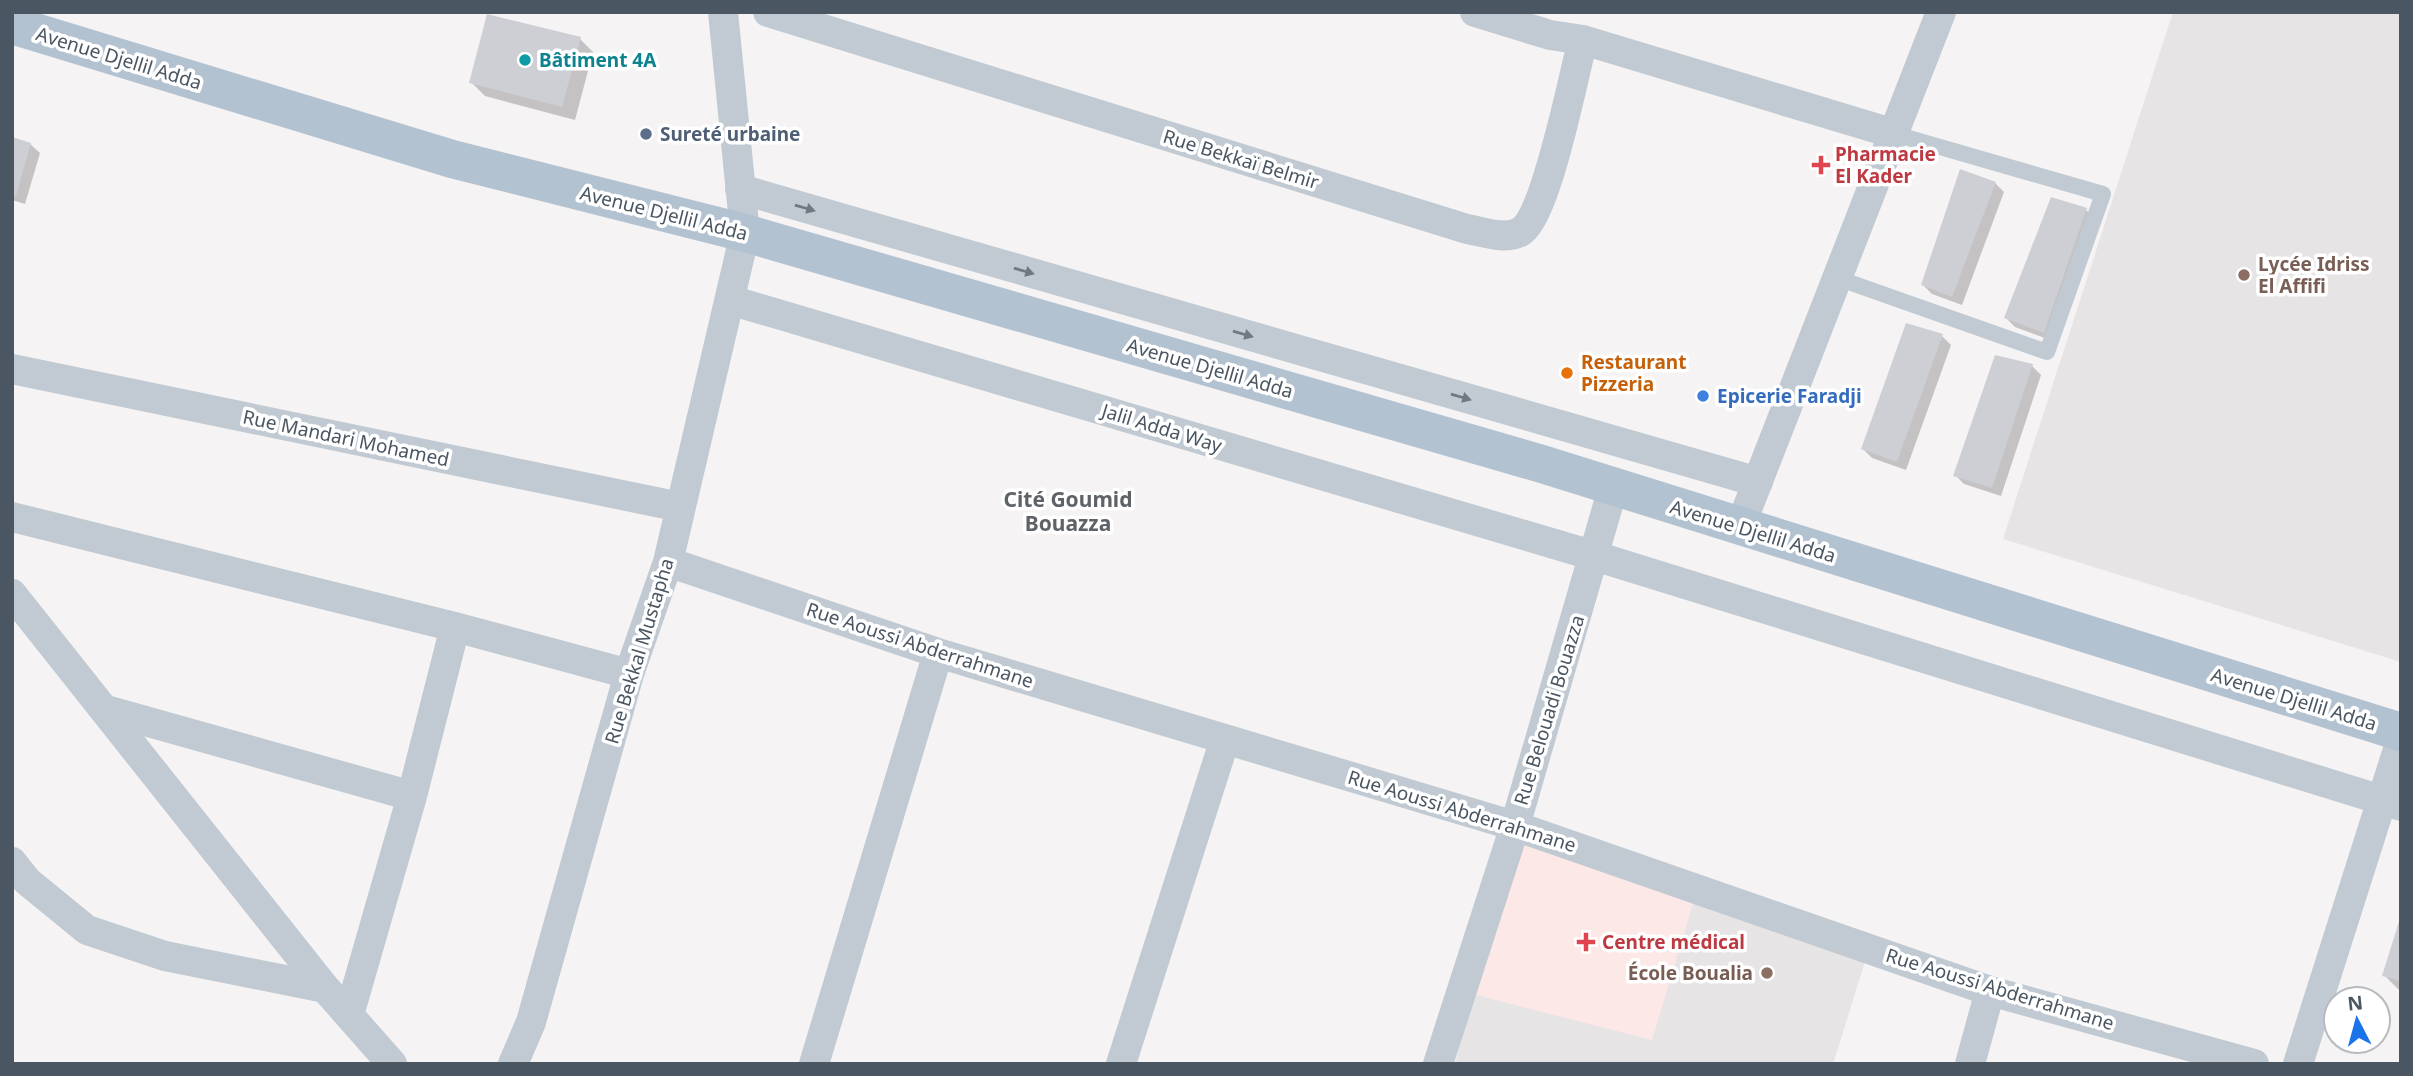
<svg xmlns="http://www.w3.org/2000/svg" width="2413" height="1076" font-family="'Noto Sans',sans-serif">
<rect width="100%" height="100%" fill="#f5f3f3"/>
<path fill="#e6e4e5" d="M2173,12H2401V662L2003,539Z
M1697,890L1868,952L1833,1064H1455L1472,994Z"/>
<path fill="#fce8e6" d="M1523,843L1697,890L1652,1040L1472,994Z"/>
<path fill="#0003" d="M580,39L593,52L575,120L485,96L471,82Z
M12,139L30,144L40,153L25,204L12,200Z
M1995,183L2004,192L1962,305L1932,294L1923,285Z
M2086,210L2095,219L2053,341L2015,327L2006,318Z
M1942,336L1951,345L1906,470L1872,458L1863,449Z
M2032,366L2041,375L2001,496L1964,484L1955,475Z
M2401,919V992L2384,975Z"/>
<path fill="#cdcfd5" d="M487,14L581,37L562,107L469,83Z
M12,137L31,143L16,196L12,195Z
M1960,169L1996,182L1952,297L1921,285Z
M2051,197L2087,208L2044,333L2004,318Z
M1906,323L1943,334L1897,462L1861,449Z
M1995,355L2033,364L1992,488L1953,476Z
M2401,915V981L2382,976Z"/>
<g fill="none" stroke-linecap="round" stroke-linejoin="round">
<path stroke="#c1cad2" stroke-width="16" d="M1840,279L2047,352L2103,194L1895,134"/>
<path stroke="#c1cad2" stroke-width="30" d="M768,12L1467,229C1484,232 1504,240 1520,232C1547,216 1573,76 1583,40
M1475,12L1550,35L1583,40L1895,134
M740,189L1758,482
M730,300L1595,556L2401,806
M12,369L680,507
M12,517L455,627L629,674
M1740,527L1941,12
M668,562L938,653L1515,826L1990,991L2254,1064
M12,594L325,988L392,1064
M106,710L412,796L455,627
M12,862L27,881L87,930L165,956L325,988
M349,1015L412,796
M513,1064L531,1022L629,674L668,562L745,233L723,12
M814,1064L938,653
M1121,1064L1225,739
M1438,1064L1515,826L1613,488
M1970,1064L1990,991
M2298,1064L2401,740"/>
<path stroke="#b3c2d1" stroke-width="38" d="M12,25L452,159L745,233L1542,464L2401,732"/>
</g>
<defs><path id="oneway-solid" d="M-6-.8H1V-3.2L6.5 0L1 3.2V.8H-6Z" transform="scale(1.75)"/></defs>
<g fill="#6e7983">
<use href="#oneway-solid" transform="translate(805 208) rotate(16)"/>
<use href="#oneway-solid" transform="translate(1024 271) rotate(16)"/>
<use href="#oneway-solid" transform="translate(1243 334) rotate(16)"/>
<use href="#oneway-solid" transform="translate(1461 397) rotate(16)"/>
</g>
<circle fill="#0f9aa8" stroke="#fff" stroke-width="2.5" cx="525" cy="60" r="7"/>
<circle fill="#5c6f8a" stroke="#fff" stroke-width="2.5" cx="646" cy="134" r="7"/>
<g fill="#e0444e" stroke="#fff" stroke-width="2.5">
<path d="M1817.5 154.5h7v7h7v7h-7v7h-7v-7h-7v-7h7z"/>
<path d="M1582.5 931.5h7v7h7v7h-7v7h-7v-7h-7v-7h7z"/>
</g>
<g fill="#8d6e63" stroke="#fff" stroke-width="2.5">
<circle cx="2244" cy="275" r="7"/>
<circle cx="1767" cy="973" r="7"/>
</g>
<circle fill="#e8710a" stroke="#fff" stroke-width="2.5" cx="1567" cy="373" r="7"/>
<circle fill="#3f7fe0" stroke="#fff" stroke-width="2.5" cx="1703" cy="396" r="7"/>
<g text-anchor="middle" stroke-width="7" stroke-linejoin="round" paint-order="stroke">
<g font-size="19" fill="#4a5661" stroke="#fff">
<text transform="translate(119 58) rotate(17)" y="7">Avenue Djellil Adda</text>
<text transform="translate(1241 159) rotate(17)" y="7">Rue Bekkaï Belmir</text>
<text transform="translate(664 213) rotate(14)" y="7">Avenue Djellil Adda</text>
<text transform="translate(1210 368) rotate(16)" y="7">Avenue Djellil Adda</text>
<text transform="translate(1162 428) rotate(17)" y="7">Jalil Adda Way</text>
<text transform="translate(346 438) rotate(12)" y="7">Rue Mandari Mohamed</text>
<text transform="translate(1753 531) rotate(17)" y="7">Avenue Djellil Adda</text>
<text transform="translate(920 645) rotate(18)" y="7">Rue Aoussi Abderrahmane</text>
<text transform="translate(639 651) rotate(-73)" y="7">Rue Bekkal Mustapha</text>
<text transform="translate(2294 699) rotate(17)" y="7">Avenue Djellil Adda</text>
<text transform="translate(1549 710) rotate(-73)" y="7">Rue Belouadi Bouazza</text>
<text transform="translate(1462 811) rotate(17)" y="7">Rue Aoussi Abderrahmane</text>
<text transform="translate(2000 989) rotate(17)" y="7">Rue Aoussi Abderrahmane</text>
</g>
<g font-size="19" font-weight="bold" fill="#0d838f" stroke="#fff" text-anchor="start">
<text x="539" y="67">Bâtiment 4A</text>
</g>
<g font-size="19" font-weight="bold" fill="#4e5e75" stroke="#fff" text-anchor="start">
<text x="660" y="141">Sureté urbaine</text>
</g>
<g font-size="19" font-weight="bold" fill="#be3a42" stroke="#fff" text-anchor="start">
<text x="1835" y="161">Pharmacie<tspan x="1835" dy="22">El Kader</tspan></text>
<text x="1602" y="949">Centre médical</text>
</g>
<g font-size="19" font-weight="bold" fill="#785e54" stroke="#fff" text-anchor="start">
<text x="2258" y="271">Lycée Idriss<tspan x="2258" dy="22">El Affifi</tspan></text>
<text x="1753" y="980" text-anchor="end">École Boualia</text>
</g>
<g font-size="19" font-weight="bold" fill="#c56008" stroke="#fff" text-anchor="start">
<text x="1581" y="369">Restaurant<tspan x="1581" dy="22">Pizzeria</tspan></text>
</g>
<g font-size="19" font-weight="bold" fill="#366cbe" stroke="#fff" text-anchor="start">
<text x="1717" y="403">Epicerie Faradji</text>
</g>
<g font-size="21" font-weight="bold" fill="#5f6368" stroke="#fff">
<text x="1068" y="507">Cité Goumid<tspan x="1068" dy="24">Bouazza</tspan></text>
</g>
</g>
<rect width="2413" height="1076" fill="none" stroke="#4a5661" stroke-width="28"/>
<g transform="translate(2357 1020) rotate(354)"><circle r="33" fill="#ffffff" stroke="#b7bbc0" stroke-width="2"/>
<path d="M0-5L12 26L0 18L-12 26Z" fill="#1a73e8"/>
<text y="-10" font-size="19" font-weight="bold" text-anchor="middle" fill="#4a5661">N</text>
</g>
</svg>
